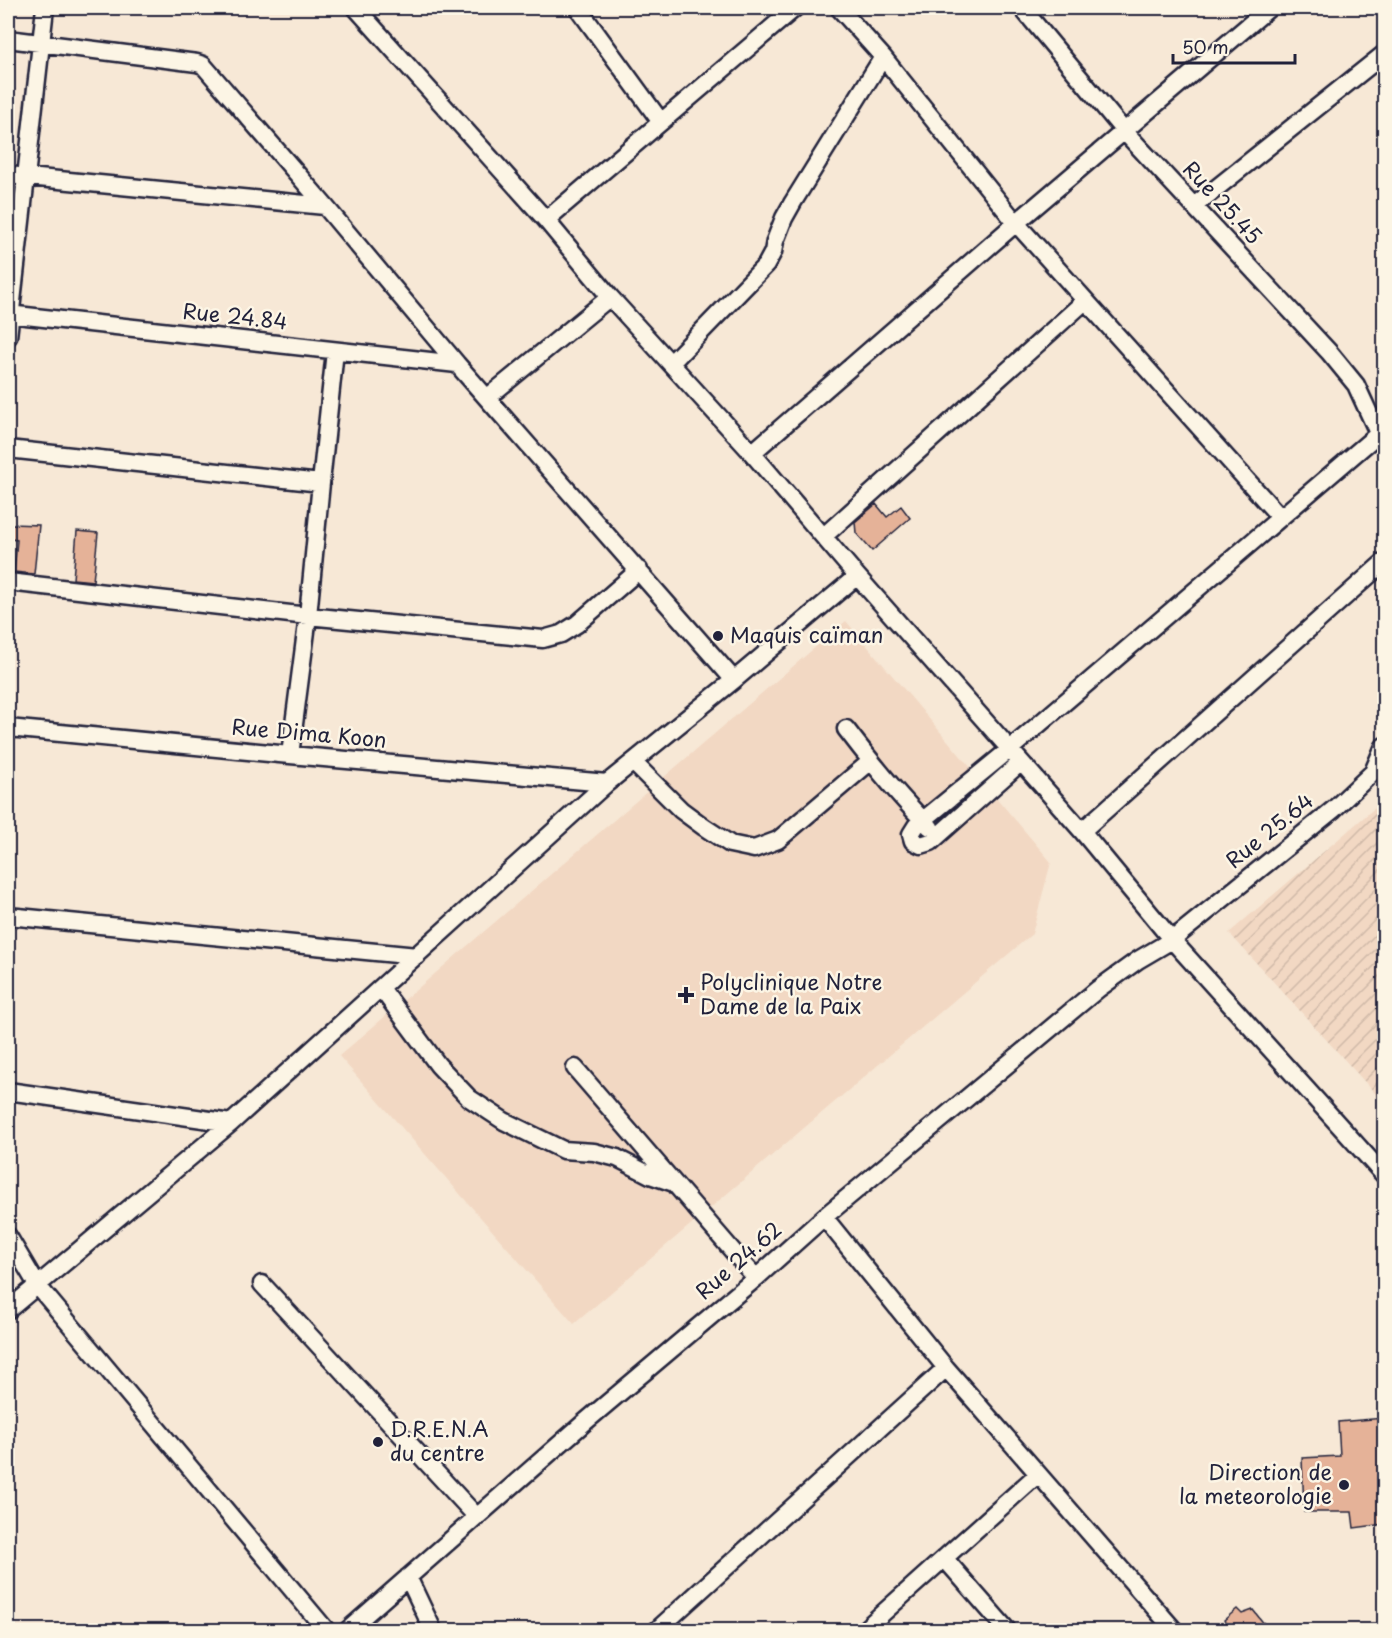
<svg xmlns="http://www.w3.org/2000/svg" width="1392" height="1638" font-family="'Playpen Sans',sans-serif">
<defs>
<pattern id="industrial-furrows" width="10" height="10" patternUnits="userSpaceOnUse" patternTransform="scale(1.5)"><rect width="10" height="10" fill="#f2d8c3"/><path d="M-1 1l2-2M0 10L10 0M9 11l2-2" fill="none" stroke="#cfb9a8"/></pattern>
</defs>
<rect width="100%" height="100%" fill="#f7e8d6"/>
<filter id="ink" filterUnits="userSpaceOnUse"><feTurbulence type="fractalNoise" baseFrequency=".0167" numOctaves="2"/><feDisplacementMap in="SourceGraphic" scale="12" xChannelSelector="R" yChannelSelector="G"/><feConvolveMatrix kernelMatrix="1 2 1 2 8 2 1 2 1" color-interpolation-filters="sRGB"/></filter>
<g filter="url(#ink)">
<path fill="#f2d8c3" d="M846,621L1051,862L1032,934L574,1324L339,1056Z"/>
<path fill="url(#industrial-furrows)" d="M1384,800V1103L1229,933Z"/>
<path fill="#e5b298" stroke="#22223b" stroke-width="1.5" d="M876,504L887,517L901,506L910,518L872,551L856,533L855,522Z
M11,524L39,525L34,574L14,572L17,540L11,539Z
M77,531L98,533L93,581L73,579Z
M1384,1418V1524L1354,1528L1352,1512H1304L1302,1458L1340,1456L1338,1422Z
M1237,1609L1242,1614L1253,1610L1269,1630H1232L1224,1620Z"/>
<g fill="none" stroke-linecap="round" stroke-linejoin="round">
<g stroke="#22223b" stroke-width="21">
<path id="minor" d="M356,8L546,220L610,297L752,453L857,576L1082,831L1172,940L1384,1175
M578,8L661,122
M839,8L883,57L1016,223L1280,517
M1022,8L1124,131L1329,352L1356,385L1379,435
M8,39L197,63L203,65L325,206L457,364L734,680
M8,175L325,206
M1194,206L1384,54
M546,220L795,8
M8,314L457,364
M8,337L45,8
M671,363L766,265L773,252L775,241L784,218L793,202L883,57
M488,397L610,297
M8,449L321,483
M752,453L1016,223L1269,8
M824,536L1085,301
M8,582L308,616L543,639L561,634L577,624L639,570
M8,728L290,755L607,783
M846,729C872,763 899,797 930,827
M290,755L308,616L321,483L335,351
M633,762L681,810L704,827L730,844L754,849L778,840L871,761
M1020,763L931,842L921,845L913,841L911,834L916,826L1009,750L1384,429
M1082,831L1384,562
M8,916L417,956
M381,988L438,1065L469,1098L504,1121L563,1150L594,1152L617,1158L650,1175L674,1183
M575,1068L756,1278
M8,1091L231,1123
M824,1217L946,1368L1174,1630
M8,1236L37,1285L326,1630
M262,1284L477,1517
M8,1310L231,1123L607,783L734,680L857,576
M945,1559L1007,1630
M408,1577L433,1630
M348,1630L585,1422L756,1278L824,1217L1098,989L1138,960L1172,940L1334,809L1373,772L1384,746
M657,1630L946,1368
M864,1630L1038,1474"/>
</g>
<use href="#minor" stroke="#fcf5e5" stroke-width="16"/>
</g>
</g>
<g fill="#22223b" stroke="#fcf5e5" stroke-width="2">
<circle cx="718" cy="636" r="6"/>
<path d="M683 986h6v6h6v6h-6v6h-6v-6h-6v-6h6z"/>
<circle cx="378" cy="1442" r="6"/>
<circle cx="1344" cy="1485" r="6"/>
</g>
<g text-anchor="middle" stroke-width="5" stroke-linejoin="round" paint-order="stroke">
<g font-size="21" fill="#22223b" stroke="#fcf5e5">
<text transform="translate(1222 203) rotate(47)" y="7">Rue 25.45</text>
<text transform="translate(235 317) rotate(6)" y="7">Rue 24.84</text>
<text transform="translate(309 734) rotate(5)" y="7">Rue Dima Koon</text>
<text transform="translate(1270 831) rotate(-39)" y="7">Rue 25.64</text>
<text transform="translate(739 1261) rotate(-41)" y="7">Rue 24.62</text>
</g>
<g font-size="21" fill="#22223b" stroke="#fcf5e5" text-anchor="start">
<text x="730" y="643">Maquis caïman</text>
<text x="700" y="990">Polyclinique Notre<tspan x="700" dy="24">Dame de la Paix</tspan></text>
<text x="390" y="1437">D.R.E.N.A<tspan x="390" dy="24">du centre</tspan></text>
<text x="1332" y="1480" text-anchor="end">Direction de<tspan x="1332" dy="24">la meteorologie</tspan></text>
</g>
</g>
<rect width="1392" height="1638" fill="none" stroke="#fcf5e5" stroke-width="30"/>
<rect x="15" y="15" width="1362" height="1608" fill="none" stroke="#22223b" stroke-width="2" filter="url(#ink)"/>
<path d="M1173 54v9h122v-9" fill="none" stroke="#22223b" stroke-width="3"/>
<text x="1182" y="54" font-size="18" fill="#22223b" stroke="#fcf5e5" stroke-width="4.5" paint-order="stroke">50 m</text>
</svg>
